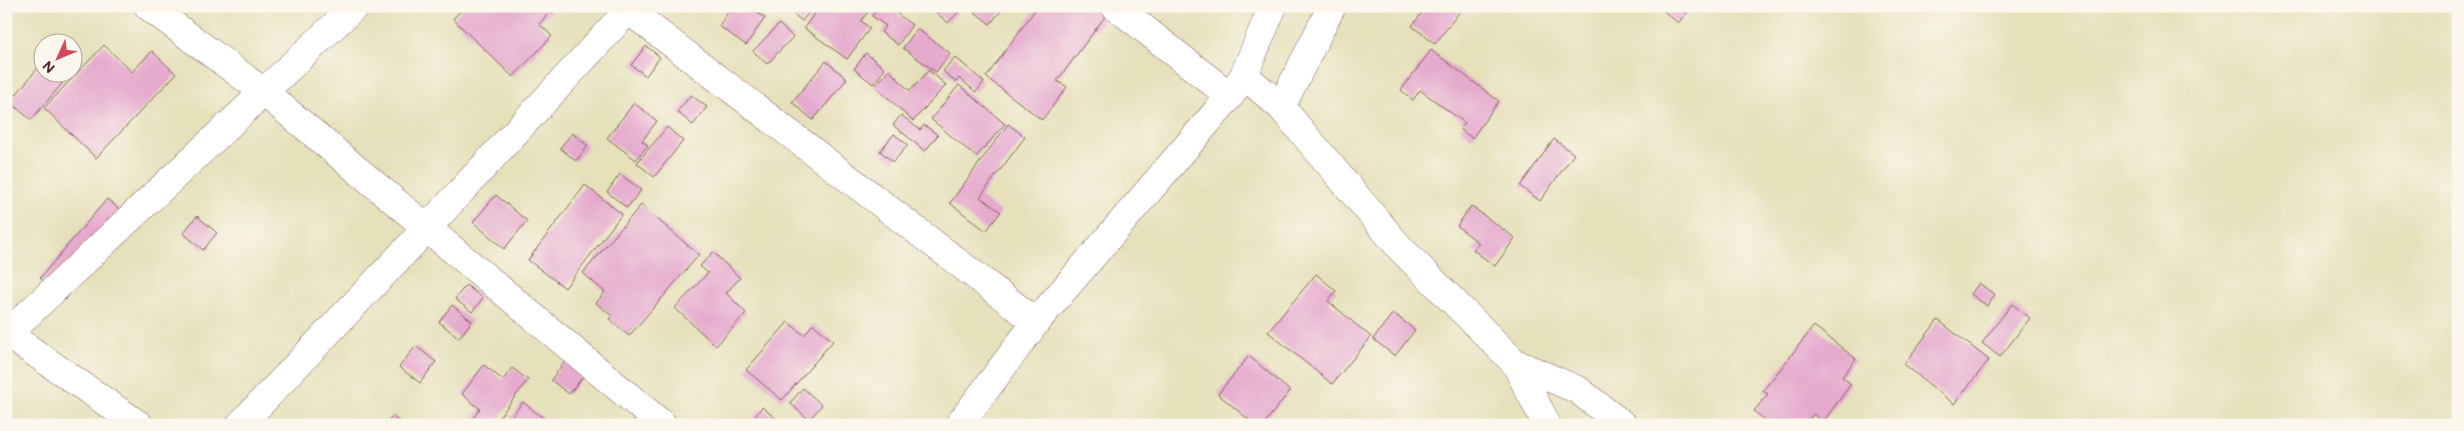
<svg xmlns="http://www.w3.org/2000/svg" width="2464" height="431" font-family="'Balsamiq Sans',sans-serif">
<rect width="100%" height="100%" fill="#fbf7ec"/>
<filter id="ink" filterUnits="userSpaceOnUse"><feTurbulence type="fractalNoise" baseFrequency=".02" numOctaves="2"/><feDisplacementMap in="SourceGraphic" scale="10" xChannelSelector="R" yChannelSelector="G"/><feConvolveMatrix kernelMatrix="1 2 1 2 8 2 1 2 1" color-interpolation-filters="sRGB"/></filter>
<filter id="wash" filterUnits="userSpaceOnUse"><feTurbulence type="fractalNoise" baseFrequency=".0096" numOctaves="4" result="noise"/><feDisplacementMap in="SourceGraphic" scale="20" xChannelSelector="R" yChannelSelector="G"/><feGaussianBlur stdDeviation="1.12" result="paint"/><feColorMatrix in="noise" values="0 0 0 0 0 0 0 0 0 0 0 0 0 0 0 0 0 1.4 0 .05"/><feComposite in="paint" operator="in"/></filter>
<g filter="url(#wash)">
<rect width="100%" height="100%" fill="#e6e0bb"/>
<g id="blocks">
<path fill="#e5aace" d="M465,6H555L539,24L552,36L513,77L453,19Z
M732,6H747L765,18L746,45L719,26Z
M788,6H814L802,21L786,8Z
M820,6L871,8L861,21L870,28L847,59L804,28Z
M880,6H887L912,25L898,45L881,32L886,26L872,16Z
M929,6H964L948,23Z
M973,6H1005L990,24L971,9Z
M1038,6H1097L1107,14L1057,81L1067,87L1042,120L986,77Z
M1427,6H1464L1435,44L1412,26Z
M1658,6H1690L1691,8L1678,23Z
M779,24L793,37L767,64L753,51Z
M917,29L950,53L936,72L903,48Z
M104,45L132,72L152,51L176,74L96,158L44,108Z
M646,46L660,57L646,76L631,65Z
M1431,50L1499,101L1472,138L1460,129L1465,123L1420,90L1413,100L1401,90Z
M866,53L885,69L873,84L854,69Z
M955,57L984,82L976,92L959,78L956,82L943,71Z
M826,61L847,79L813,120L792,102Z
M42,63V72H58L66,79L31,120L10,102Z
M889,70L910,91L929,70L946,85L913,121L875,86Z
M959,85L1005,124L976,157L931,119Z
M691,95L707,107L693,125L677,112Z
M634,103L657,121L642,141L648,145L636,160L607,138Z
M901,115L920,130L924,125L938,135L925,151L893,125Z
M1008,124L1025,137L980,197L1001,212L986,231L950,203Z
M667,127L683,141L654,177L637,163Z
M572,133L588,146L576,161L560,148Z
M894,134L908,145L893,162L880,151Z
M1554,139L1574,154L1540,201L1520,186Z
M620,174L641,190L627,208L607,192Z
M585,185L622,214L565,288L528,260Z
M496,195L527,221L504,249L473,222Z
M107,199L131,219L65,300L40,278Z
M641,205L699,255L629,336L609,319L612,316L596,303L605,292L583,273Z
M1471,206L1515,238L1495,266L1473,250L1479,243L1457,226Z
M197,216L217,233L203,250L183,233Z
M713,252L740,278L726,293L746,313L716,346L675,308L708,273L700,266Z
M1316,274L1336,291L1328,301L1371,337L1332,384L1268,332Z
M1979,283L1995,295L1987,306L1971,294Z
M466,285L483,298L472,312L455,299Z
M2012,304L2030,318L2000,357L1982,343Z
M452,305L472,321L459,338L439,322Z
M1393,313L1415,330L1395,356L1373,339Z
M1938,320L1989,360L1954,404L1904,364Z
M788,322L804,335L813,324L833,341L782,400L746,370Z
M1814,326L1856,359L1842,377L1851,384L1823,422L1813,414L1805,425H1771L1754,411L1768,394L1763,391Z
M416,346L436,362L420,383L399,367Z
M1249,356L1290,391L1263,425H1255L1218,394Z
M567,358L586,373L569,394L551,380Z
M484,365L503,380L512,368L528,380L493,425H468L480,409L462,394Z
M803,388L822,405L809,420L790,403Z
M523,402L552,425H505Z
M762,407L784,425H748Z
M392,416L404,425H385Z"/>
</g>
</g>
<g filter="url(#ink)">
<use href="#blocks" fill-opacity="0" stroke="#81635d" stroke-width="1"/>
<g fill="none" stroke-linecap="round" stroke-linejoin="round">
<g stroke="#81635d" stroke-width="29">
<path id="minor" d="M148,6L265,93L663,425
M623,6L1036,322
M1115,6L1230,96
M1244,75L1281,107L1400,248L1515,363L1547,425
M1281,107L1332,6
M6,333L139,425
M7,334L355,6
M1515,363L1578,390L1623,425
M240,425L427,228L632,6
M959,425L1036,322L1230,96L1244,75L1273,6"/>
</g>
<use href="#minor" stroke="#fff" stroke-width="28"/>
</g>
</g>
<rect width="2464" height="431" fill="none" stroke="#fbf7ec" stroke-width="25"/>
<g transform="translate(58 58) rotate(226)"><circle r="24" fill="#fbf7ec" stroke="#b4a19f"/>
<path d="M0-4L9 19L0 12L-9 19Z" fill="#d1495b"/>
<text y="-8" font-size="14" font-weight="bold" text-anchor="middle" fill="#4a1f2b">N</text>
</g>
</svg>
